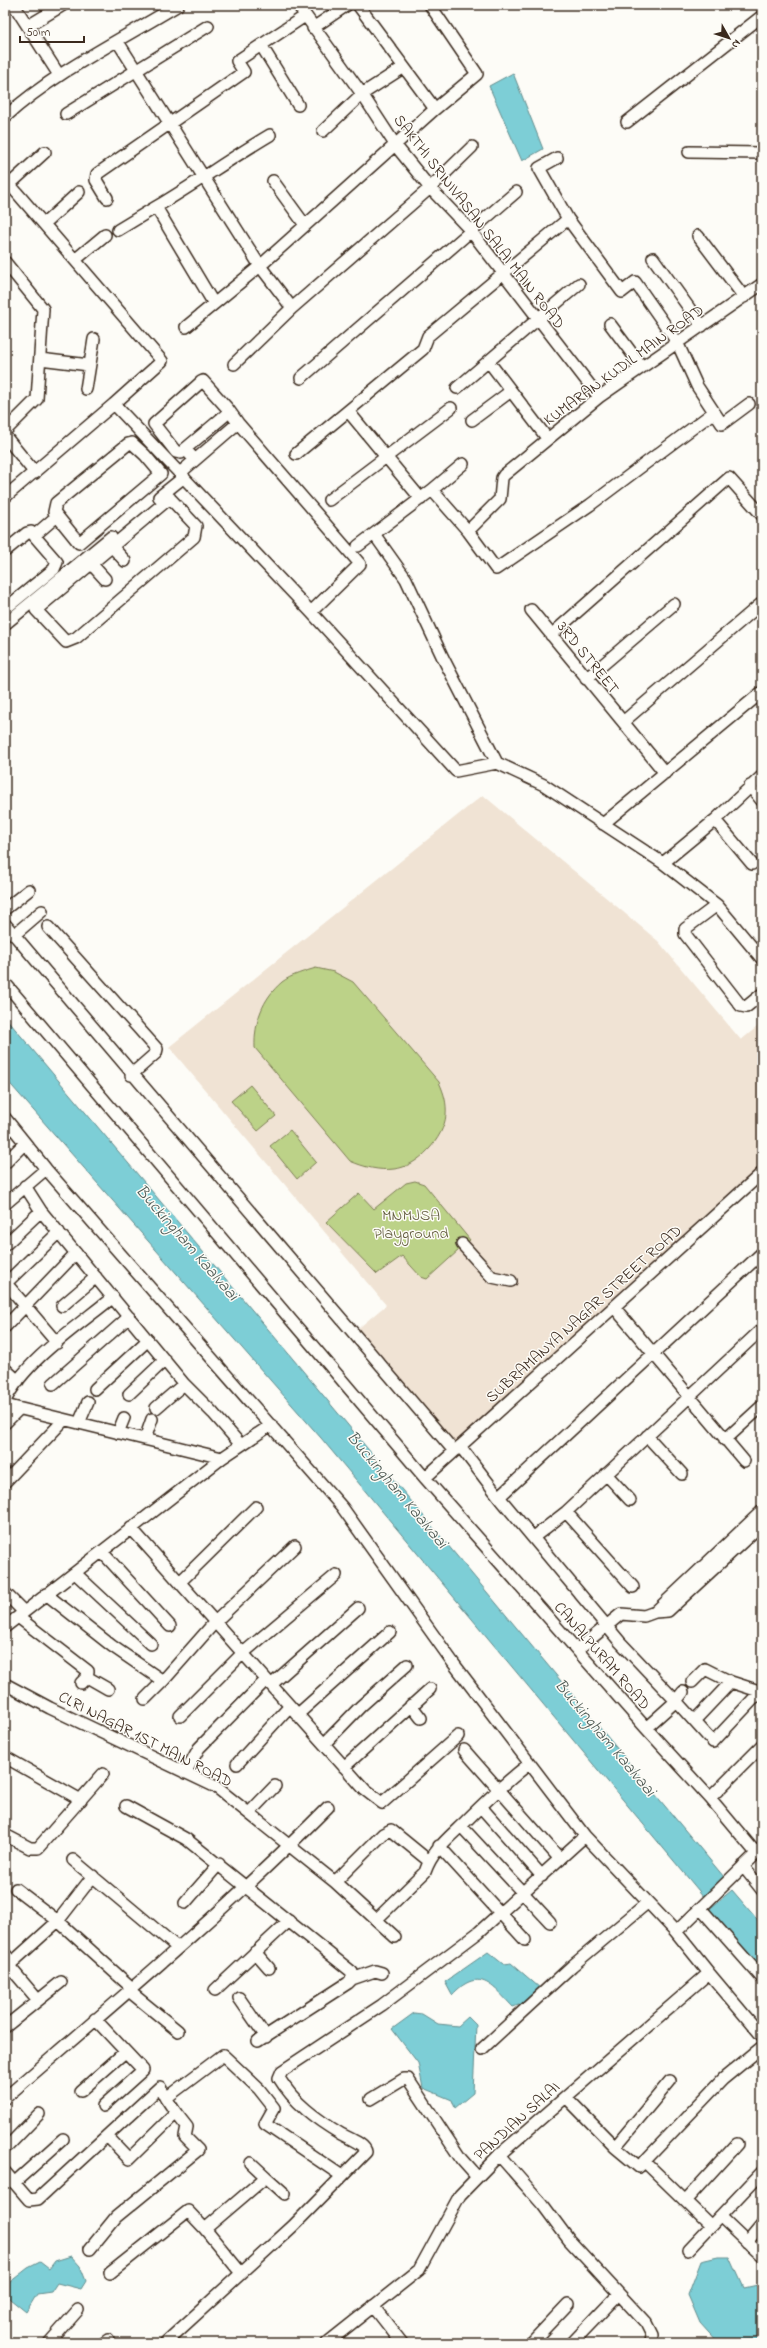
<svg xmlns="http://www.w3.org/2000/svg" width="767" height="2348" font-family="'Indie Flower',sans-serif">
<rect width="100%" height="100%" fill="#fdfcf7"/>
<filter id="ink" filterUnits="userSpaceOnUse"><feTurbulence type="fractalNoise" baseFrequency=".025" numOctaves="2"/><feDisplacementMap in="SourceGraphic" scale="8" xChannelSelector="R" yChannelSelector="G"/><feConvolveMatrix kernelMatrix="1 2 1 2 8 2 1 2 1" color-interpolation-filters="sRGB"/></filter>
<g filter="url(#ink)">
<path fill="#f0e3d4" d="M483,795L658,941L741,1040L762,1023V1166L453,1448L354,1332L386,1305L169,1047Z"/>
<path fill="#bcd288" stroke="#7c7e53" d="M316,968L334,972L353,982L439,1082C444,1093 447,1103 446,1115C444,1138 418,1167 394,1169C379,1171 364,1167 350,1161L255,1048C254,1023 262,999 282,982C291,975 306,971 316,968Z
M250,1085L276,1116L258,1131L231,1101Z
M290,1130L316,1162L297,1179L270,1146Z
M415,1181L424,1184L470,1240L427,1279L421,1277L402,1256L377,1274L326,1222L359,1193L374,1209L406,1183Z"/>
<path fill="#7dced6" stroke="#638c8c" d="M513,73L543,149L522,161L489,86Z
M5,1017L273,1335L724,1877L704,1897L321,1438L5,1078Z
M732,1890L762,1925V1978L706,1912Z
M488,1952L503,1964L511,1963L540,1988L524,2003L513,2007C492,1985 479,1966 452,1995L445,1982Z
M414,2013L422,2014L438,2024L458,2026L468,2017L476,2025L473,2093L455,2108L452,2100L423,2088L418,2063L392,2029Z
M71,2256L80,2266L86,2281L81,2289L57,2283L51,2292L37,2294L26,2312L5,2295V2286L28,2268L40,2262L49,2269L55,2261Z
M718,2257H730L744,2288L762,2284V2337L755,2343H718L700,2323L688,2295L701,2261Z"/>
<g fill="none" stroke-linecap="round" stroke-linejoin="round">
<g stroke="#3b2a1e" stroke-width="14">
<path id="minor" d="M14,5L59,75
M298,5L362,94L396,146L430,188L470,230L599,397
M358,5L435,109L477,74L430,5
M28,26L63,5
M313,28L347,5
M118,42L260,266L292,308L234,364
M261,45L298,105
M66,114L208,26
M5,117C56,71 119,41 178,5
M627,122L762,16
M323,131L362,94L404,67
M689,152L762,153
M5,179L162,361L114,404L311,612L456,771L497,763L544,785L663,863L715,820L762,776
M273,181L305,225
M10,184L45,152
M107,198L96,180L97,174L244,72L237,61L305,16
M568,219L622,292L635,282L677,342L697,386L722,424L749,404
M44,224L79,192
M118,230L156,207
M698,236L744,297
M653,258L702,326
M75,260L105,235
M5,262L43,309L37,399L5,431
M214,304L156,207C195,184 231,158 270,135
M292,308L430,188L472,147
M610,324L642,367
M186,327L260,266L435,109
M40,359L89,365
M489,362L547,438
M301,378L516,192
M457,388L579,284
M86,389L94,339
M472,420L511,391
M5,436L35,473
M132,443L145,455L161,474L79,543L54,512L56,503L128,444Z
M185,449L229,412
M296,454L348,411
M195,460L185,449L181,453L176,452L154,424L201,382L203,381L228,409L238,423
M180,473L238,423L360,564L311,612
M432,490L463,464
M165,493L196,526L194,537L76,638L66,642L36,610L170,498
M5,497L114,404
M159,497L184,477
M421,499L348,411L423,349L428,336L568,219L539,168L557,158
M329,500L451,408
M468,531L500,499L502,478L504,475L599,397L762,284
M374,534L406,579L443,658L497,763
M35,535L57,516
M107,541L125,561
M358,546L432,490L468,531L496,569L590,505L714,412
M5,551L27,533L31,532L57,562L54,569L5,609
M86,558L105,579
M531,610L665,773
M5,624L111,537
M551,635L729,478L762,515
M586,679L674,604
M623,722L762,603
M750,786L762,801
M715,820L752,864
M603,824L762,692
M663,863L717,905L762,959
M717,905L685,929V934L741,1006L746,1007L762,994
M5,909L29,890
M5,924L454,1451
M48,927L157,1049L156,1053L131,1075
M14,935L42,911
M5,983L425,1478L646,1728L710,1798L756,1853
M5,1118L46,1169L342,1507L454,1664L585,1836L676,1932L709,1973L499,2155L460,2195L419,2270L327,2343
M5,1163L25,1143
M25,1186L41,1211L184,1384L213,1413L241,1445
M5,1204L46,1169
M462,1244L492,1277L511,1281
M5,1245L41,1211
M5,1282L57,1343
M5,1284L59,1232
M62,1306L96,1277
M614,1307L744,1461
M5,1327L76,1253
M5,1369L18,1381
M53,1384L129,1317
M95,1389L148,1340
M129,1394L165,1360
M5,1401C25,1360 78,1326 113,1297
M5,1405L222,1458
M156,1408L184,1384
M5,1423L19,1409
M79,1423L88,1402
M118,1433L124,1418
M647,1436L682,1474
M145,1439L152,1419
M725,1440L762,1406
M460,1446L499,1497
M606,1474L630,1500
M425,1478L762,1173
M5,1482L64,1420
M566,1512L633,1587
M131,1528L365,1790L382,1803L458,1736
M534,1537L566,1512L762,1329
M102,1552L170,1626
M75,1573L151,1644
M180,1582L256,1507
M5,1593L24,1612
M46,1594L112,1646L163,1681
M655,1612L668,1611L762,1524
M18,1617L88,1671L87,1677L81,1683
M5,1627L222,1458L271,1425
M577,1650L621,1614L644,1616L655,1612L762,1511
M87,1677L108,1689
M692,1682L705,1669L731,1682L762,1692
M5,1684L50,1708L216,1787L335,1882L395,1937
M271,1685L358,1608
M683,1692L676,1701L713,1742L760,1692
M145,1699L163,1681L215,1622L295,1546
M411,1705L421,1718
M297,1715L390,1632
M180,1716L242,1654L336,1575
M694,1721L731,1682
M646,1728L676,1701L620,1642L499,1497L762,1253
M324,1744L361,1706L407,1665
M464,1750L560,1859
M5,1757L81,1800
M237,1764L290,1706
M344,1767L430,1689
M185,1773L199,1748L266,1680
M710,1798L762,1746
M126,1806L186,1839L352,1972V1979L348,1983L258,2041
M481,1807L542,1876
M250,1812L275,1786
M461,1826L550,1922
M5,1835L30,1848H38L103,1774
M439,1846L525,1940
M73,1860L178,1948
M743,1866L762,1890
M335,1882L383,1834L391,1830L429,1861
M16,1889L58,1921L132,1988
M185,1903L219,1864
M701,1909L762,1978
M377,1919L425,1872C433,1849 450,1837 467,1820C487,1800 507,1781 529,1764
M676,1932L762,1848
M255,1952L269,1968
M5,1954L12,1962
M9,1966L38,2000
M5,1969L58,1921L93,1876
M709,1973L762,2036
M352,1979L375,1971L382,1973
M215,1990L289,1921
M129,1991L178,2031
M239,1998L266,2037
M95,2019L143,2070L103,2106
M5,2027L61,1982
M482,2049L572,1966L647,1903
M81,2091L125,2052
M566,2097L615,2147L639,2167L723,2079L762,2047
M5,2098C115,2003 226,1910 328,1807
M371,2099L404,2079H408L461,2159L477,2177
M107,2136L129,2159L176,2113L166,2098
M8,2146L39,2114
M615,2147L670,2081
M499,2155L543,2205L569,2240L646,2323L652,2335L651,2343
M644,2161L711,2226
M251,2163L266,2177
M5,2172L29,2200L38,2199L160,2087L166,2098L223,2055L259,2089L274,2108L265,2124L342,2176
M14,2183L63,2139
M685,2201L737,2144
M720,2216L762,2256
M747,2242L762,2224
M90,2249L116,2217L198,2150L185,2137L187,2127L176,2113
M688,2250L762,2172
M110,2273L188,2211L205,2229
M241,2273L205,2229L266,2177L285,2194
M373,2306L402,2343
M49,2343L78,2310
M104,2343L108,2340
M165,2343L293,2226L366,2152C365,2144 348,2138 341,2134C316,2119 294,2103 279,2078L282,2071L382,2005L479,1932L585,1836
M531,2343L568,2304
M572,2343L614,2299"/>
</g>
<use href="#minor" stroke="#fdfcf7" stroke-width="11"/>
</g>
</g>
<g text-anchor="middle" stroke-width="3" stroke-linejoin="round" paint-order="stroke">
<g font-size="16" fill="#3b2a1e" stroke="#fdfcf7">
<text transform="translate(480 221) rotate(52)" y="6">SAKTHI SRINIVASAN SALAI MAIN ROAD</text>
<text transform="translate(623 364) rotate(-36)" y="6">KUMARAN KUDIL MAIN ROAD</text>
<text transform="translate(589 657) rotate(51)" y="6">3RD STREET</text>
<text transform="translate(583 1313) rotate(-42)" y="6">SUBRAMANYA NAGAR STREET ROAD</text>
<text transform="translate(603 1655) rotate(49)" y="6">CANALPURAM ROAD</text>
<text transform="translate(146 1738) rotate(27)" y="6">CLRI NAGAR 1ST MAIN ROAD</text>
<text transform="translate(516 2120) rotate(-42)" y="6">PANDIAN SALAI</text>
</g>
<g font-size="16" fill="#625c3e" stroke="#fdfcf7">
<text x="411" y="1220">MNMJSA<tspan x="411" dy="18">Playground</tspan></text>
</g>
<g font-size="17" font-style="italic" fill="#4f5b55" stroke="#fdfcf7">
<text transform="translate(188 1242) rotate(49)" y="6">Buckingham Kaalvaai</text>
<text transform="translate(398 1489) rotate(50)" y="6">Buckingham Kaalvaai</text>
<text transform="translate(606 1737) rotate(50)" y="6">Buckingham Kaalvaai</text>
</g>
</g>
<rect width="767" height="2348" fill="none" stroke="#fdfcf7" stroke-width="20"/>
<rect x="10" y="10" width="747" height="2328" fill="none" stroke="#3b2a1e" stroke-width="1.5" filter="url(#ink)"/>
<g transform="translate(729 38) rotate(129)" stroke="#fdfcf7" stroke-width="3" paint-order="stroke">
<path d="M0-3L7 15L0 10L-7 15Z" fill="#3b2a1e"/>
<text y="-6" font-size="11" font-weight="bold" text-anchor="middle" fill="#3b2a1e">N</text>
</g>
<path d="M20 36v6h64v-6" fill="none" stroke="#3b2a1e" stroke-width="2"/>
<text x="26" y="36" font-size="12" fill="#3b2a1e" stroke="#fdfcf7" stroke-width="3" paint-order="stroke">50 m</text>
</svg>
